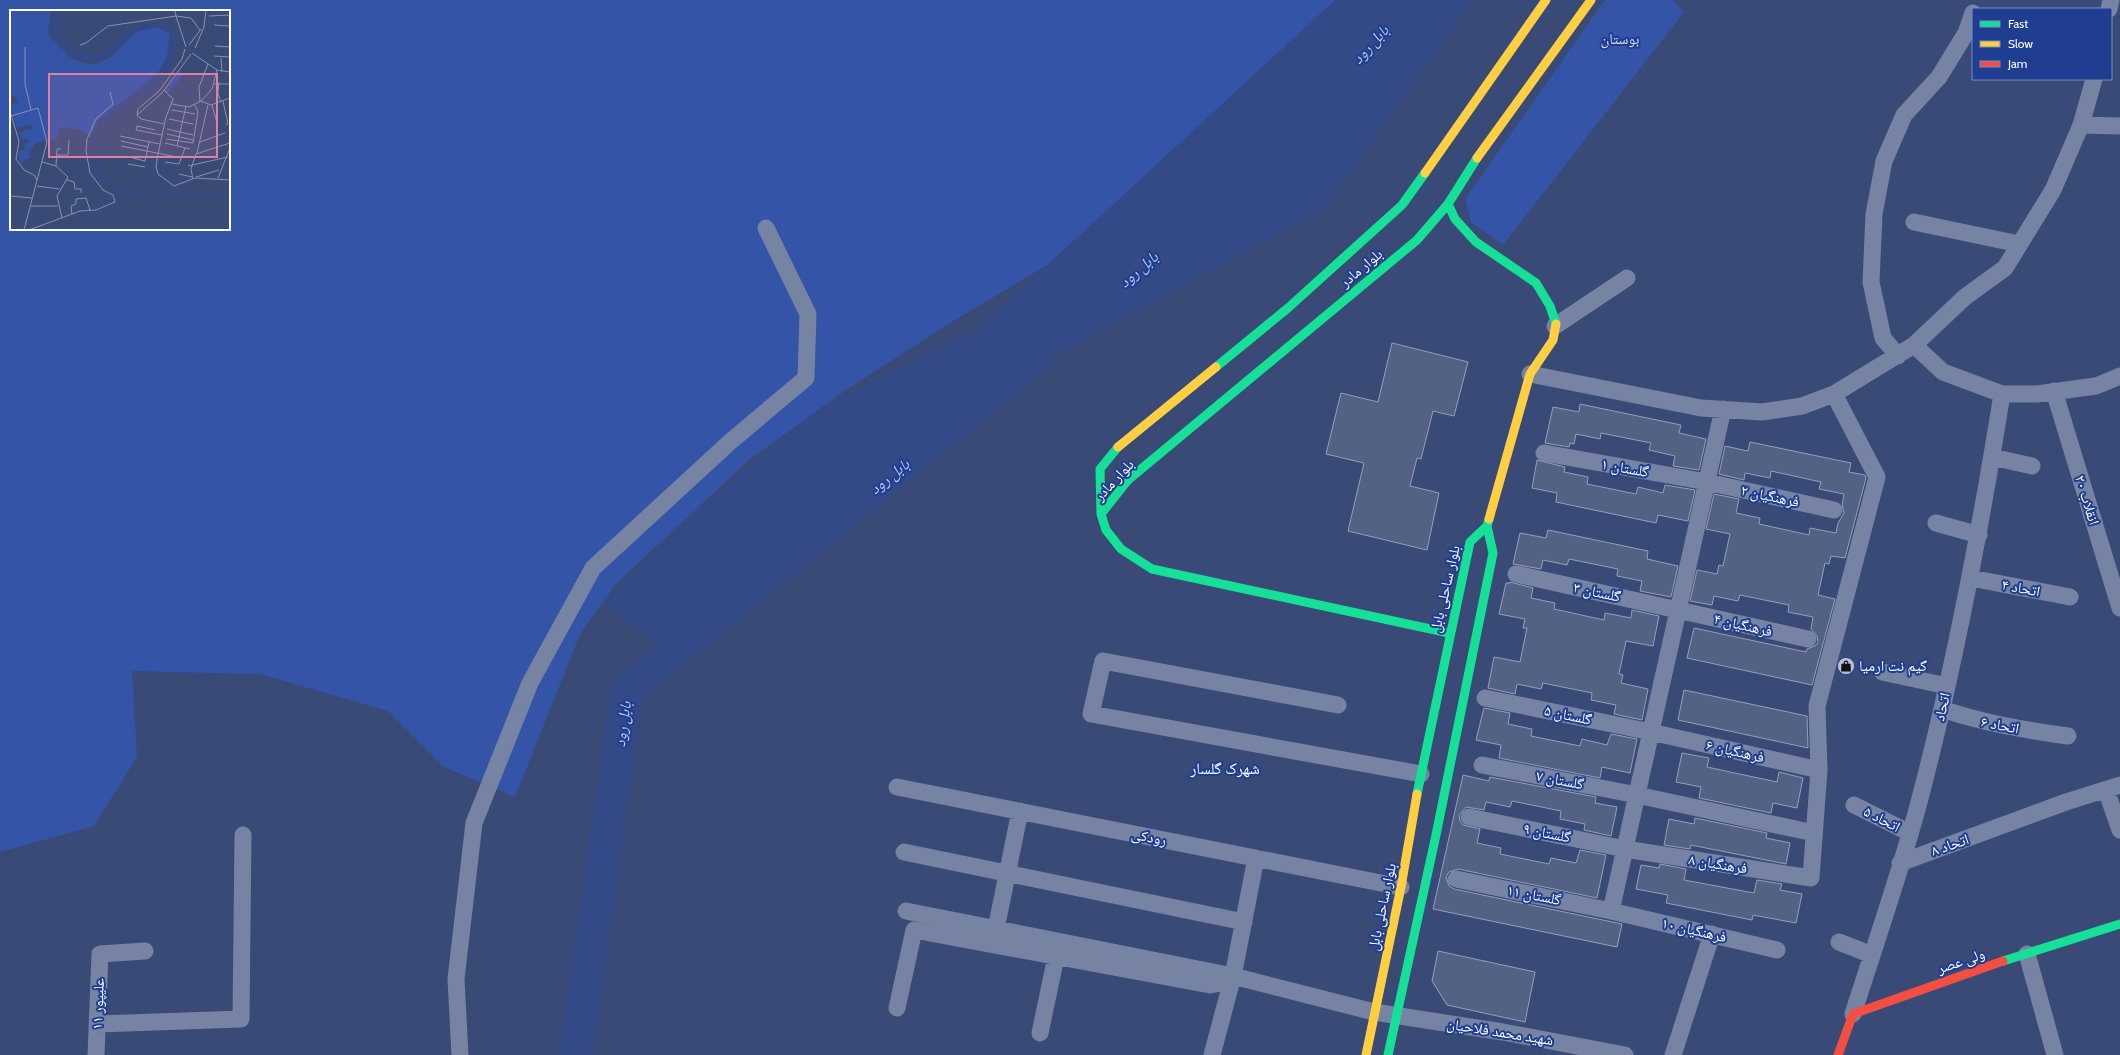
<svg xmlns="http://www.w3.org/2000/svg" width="2120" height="1055" font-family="Cabin,'Noto Naskh Arabic',sans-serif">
<rect width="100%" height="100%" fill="#394a77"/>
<path fill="#3354a7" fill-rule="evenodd" d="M0,0H1364L1102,232L947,325L846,390L750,459L617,583L581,632L515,797L444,767L388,711L260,674L132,671L137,757L94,826L0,852ZM11,11H229V229H11Z
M1605,0H1673L1684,12L1503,245L1471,222L1465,199Z"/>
<path fill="#344a86" d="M1335,0H1473L1323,210L1002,384L671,654L603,603L696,510L822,407L977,330Z"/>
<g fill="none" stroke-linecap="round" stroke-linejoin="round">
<path stroke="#344a86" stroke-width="33" d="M576,1055L627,690L1036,357"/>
</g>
<path fill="#536185" stroke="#969fb8" d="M1392,343L1468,362L1454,416L1433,411L1421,459L1417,458L1410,486L1439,493L1427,550L1348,531L1364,463L1326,454L1341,393L1378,402Z
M1580,404L1681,425L1679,433L1706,439L1699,470L1673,466L1675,456L1649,450L1651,443L1601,433L1600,439L1576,434L1574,444L1570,443L1569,447L1545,443L1553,407L1579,412Z
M1750,442L1851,463L1849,472L1865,475L1866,478L1845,558L1831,556L1829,564L1825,563L1818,595L1835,599L1812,685L1687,658L1694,628L1806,652L1807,649L1815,646L1818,642L1817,636L1811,629L1813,617L1788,612L1789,605L1740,595L1738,601L1714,596L1712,605L1690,601L1697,570L1717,574L1719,565L1723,566L1730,534L1706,529L1714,494L1739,499L1736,513L1760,518L1759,524L1809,535L1810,528L1836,533L1838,523L1844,513L1842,505L1844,494L1819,489L1821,482L1771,471L1770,478L1745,473L1744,480L1719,474L1725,446L1748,451Z
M1537,460L1565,467L1564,472L1588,477L1587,484L1636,494L1638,487L1663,493L1665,485L1695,490L1688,521L1658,515L1656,523L1556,502L1557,493L1532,488Z
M1548,530L1648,551L1647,559L1678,566L1671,597L1640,591L1642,581L1617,576L1618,569L1569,559L1567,565L1543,560L1541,569L1513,564L1520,533L1546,538Z
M1510,582L1533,588L1531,598L1555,603L1554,609L1604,620L1605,613L1631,618L1632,610L1659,616L1653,646L1626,641L1619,674L1623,675L1621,683L1648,689L1642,720L1614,714L1616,705L1591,700L1592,693L1543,683L1541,689L1517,684L1515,694L1488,688L1494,657L1520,662L1527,628H1523L1525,619L1499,614L1506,583H1510Z
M1684,690L1807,716L1808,748L1678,720Z
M1484,708L1510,713L1508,724L1532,729L1531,736L1580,746L1582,739L1607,745L1611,734L1637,739L1630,773L1602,767L1600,778L1499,758L1501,745L1476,740Z
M1682,753L1709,758L1707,767L1777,782L1779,772L1803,778L1797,808L1773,803L1771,813L1699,798L1701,787L1676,782Z
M1463,775L1489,781L1490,777L1596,797L1595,803L1617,807L1611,836L1584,830L1585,824L1560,819L1561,811L1512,801L1510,807L1486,802L1484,810L1466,807L1459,815L1460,821L1463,825L1480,829L1477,843L1501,848L1500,854L1549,864L1551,858L1576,863L1580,850L1606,855L1597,898L1458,869L1449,872L1446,877L1449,886L1454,889L1622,924L1617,947L1433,909Z
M1695,818L1767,833L1766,838L1790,843L1786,864L1691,845L1690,849L1664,845L1669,819L1694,824Z
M1660,864L1686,869L1684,880L1754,893L1757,880L1782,884L1780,890L1802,894L1796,923L1753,915L1752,920L1666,903L1668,895L1636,889L1641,865L1659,868Z
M1438,951L1535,972L1525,1022L1447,1005L1432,981Z"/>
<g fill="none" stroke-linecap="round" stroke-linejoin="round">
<path stroke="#7683a2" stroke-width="17" d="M2109,9L2111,0
M2081,125L2120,126
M1914,222L2019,244
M1555,326L1627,278
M1914,345L1943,372L2002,394H2037L2096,386L2120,376
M1898,356L1883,338L1871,282L1874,214L1884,161L1904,115L1939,77L1966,33L1973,13
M1530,374L1701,408L1762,412L1802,406L1834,394L1914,345L1965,297L2005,268L2053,190L2081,125L2094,79
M2054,391L2120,608
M1544,453L1707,482L1834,510
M1992,457L2032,466
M1936,523L1979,535
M1516,574L1808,639
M1971,578L2070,597
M1882,672L1947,686
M1485,698L1651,732L1819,770
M1338,705L1103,661L1091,714L1421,774
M1942,709C1983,723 2025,730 2068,736
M1482,765L1637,795L1814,833
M897,787L1401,887
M2106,790L2120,830
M1854,805L1910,833
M1469,817L1625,849L1811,878L1819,770L1817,706L1877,477L1834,394
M904,852L1244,922
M1900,863L2066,802L2120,785
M1456,879L1611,911L1777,950
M906,911L1233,976L1374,1012L1503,1032L1625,1055
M1611,911L1723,409
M996,929L1020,811
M1839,942L1872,955
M2027,954L2055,1055
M897,1008L914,930L1210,985L1221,983L1233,976
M1853,1014C1875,945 1899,876 1918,806C1954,670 1980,532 2002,394
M98,1024L241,1019L243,835
M1040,1033L1056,957
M96,1055L100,954L145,951
M460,1055L456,979L474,823L530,683L593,568L731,441L806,378L808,314L766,228
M1212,1055L1233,976L1256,858
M1673,1055L1712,934"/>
<path stroke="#16e098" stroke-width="9" d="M1448,204L1455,219L1476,242L1536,283L1550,306L1556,324
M1216,367L1288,308L1402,205L1425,173
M1118,447L1100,469L1101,514L1106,530L1121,549L1152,569L1449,633
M1101,514L1128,480L1417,240L1448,204L1477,158
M1417,794L1470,542L1487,526
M2003,961L2120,924
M1388,1055L1436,835L1493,553L1487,526L1489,519"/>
<path stroke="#ffcf43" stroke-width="9" d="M1477,158L1591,0
M1425,173L1546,0
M1118,447L1216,367
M1489,519L1530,374L1553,340L1556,324
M1366,1055L1401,887L1417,794"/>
<path stroke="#f24e42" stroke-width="9" d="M1838,1055L1853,1014L2003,961"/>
</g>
<defs>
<g id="shop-disc" transform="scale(0.9)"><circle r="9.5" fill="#bac0cf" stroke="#1f3e91"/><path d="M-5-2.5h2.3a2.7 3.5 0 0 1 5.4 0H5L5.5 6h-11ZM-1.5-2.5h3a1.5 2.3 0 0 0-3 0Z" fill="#111"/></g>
</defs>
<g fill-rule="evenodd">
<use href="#shop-disc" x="1846" y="666"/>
</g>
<g text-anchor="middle" stroke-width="4" stroke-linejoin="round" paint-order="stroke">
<g font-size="15" fill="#d6e0fa" stroke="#1f3e91">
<text x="1620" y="44">بوستان</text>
</g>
<g font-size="15" fill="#fff" stroke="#1f3e91">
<text transform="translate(1361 268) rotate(-40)" y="5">بلوار مادر</text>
<text transform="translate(1625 468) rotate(10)" y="5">گلستان ۱</text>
<text transform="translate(1114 480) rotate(-47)" y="5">بلوار مادر</text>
<text transform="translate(1770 496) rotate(12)" y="5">فرهنگیان ۲</text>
<text transform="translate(2087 500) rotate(73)" y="5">انقلاب ۲۰</text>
<text transform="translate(2021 588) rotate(11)" y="5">اتحاد ۴</text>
<text transform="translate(1445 589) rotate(-77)" y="5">بلوار ساحلی بابل</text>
<text transform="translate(1597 592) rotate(12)" y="5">گلستان ۳</text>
<text transform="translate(1743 625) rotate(13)" y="5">فرهنگیان ۴</text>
<text transform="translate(1942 707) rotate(-77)" y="5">اتحاد</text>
<text transform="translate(1568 715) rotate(12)" y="5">گلستان ۵</text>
<text transform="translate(2000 725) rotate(11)" y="5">اتحاد ۶</text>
<text transform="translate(1735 751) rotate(13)" y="5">فرهنگیان ۶</text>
<text transform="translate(1560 780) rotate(11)" y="5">گلستان ۷</text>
<text transform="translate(1882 819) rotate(27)" y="5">اتحاد ۵</text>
<text transform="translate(1547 833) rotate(11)" y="5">گلستان ۹</text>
<text transform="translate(1149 837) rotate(11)" y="5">رودکی</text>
<text transform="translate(1950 845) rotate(-19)" y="5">اتحاد ۸</text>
<text transform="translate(1718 864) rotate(9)" y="5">فرهنگیان ۸</text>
<text transform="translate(1534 895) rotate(11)" y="5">گلستان ۱۱</text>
<text transform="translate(1382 907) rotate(-78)" y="5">بلوار ساحلی بابل</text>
<text transform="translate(1694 930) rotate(13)" y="5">فرهنگیان ۱۰</text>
<text transform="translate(1961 961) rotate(-19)" y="5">ولی عصر</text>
<text transform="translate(98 1004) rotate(-88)" y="5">علیپور ۱۱</text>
<text transform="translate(1500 1032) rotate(9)" y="5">شهید محمد فلاحیان</text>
</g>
<g font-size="15" fill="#fff" stroke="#1f3e91" text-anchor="start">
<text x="1859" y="671">گیم نت ارمیا</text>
</g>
<g font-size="16" font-style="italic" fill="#bcccf4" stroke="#1f3e91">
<text transform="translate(1370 44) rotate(-48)" y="6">بابل رود</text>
<text transform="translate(1138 269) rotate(-41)" y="6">بابل رود</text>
<text transform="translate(889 476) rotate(-39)" y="6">بابل رود</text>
<text transform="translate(622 724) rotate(-82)" y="6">بابل رود</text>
</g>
<g font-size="16" fill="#fff" stroke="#1f3e91">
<text x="1225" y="774">شهرک گلسار</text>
</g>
</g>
<g transform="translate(10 10)">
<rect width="220" height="220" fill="#394a77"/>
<path d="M0,0H41L38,22L40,27L62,49L81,55L100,48L126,22L146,17L155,20L160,24L157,47L146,66L88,110L80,127L70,120L50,117L47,129L26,133L19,142V149H15L12,154L8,146L9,141H14L15,133L19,132L18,129L12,130L9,122L22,119L21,114L7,118L0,95L8,93L5,86H0ZM169,61L173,65L158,83L155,80Z" fill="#3354a7"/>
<path d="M44,0H51L48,12L50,26L61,38L81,46L97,40L126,16L138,12L162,17L167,28L161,56L144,81L119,94L93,116L87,112L105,96L117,90L151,59L157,47L160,24L146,17L137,19L124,23L111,37L91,50H71L59,43L44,27L41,20Z" fill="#344a86"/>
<path fill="none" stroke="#344a86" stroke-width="2" d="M109,102L89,118L85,147L92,168L126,187L220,184M79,204L116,190L118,185"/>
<path fill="none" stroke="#8892ad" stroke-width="1" d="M165,0L166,6L181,8L190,20M199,6L220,5M204,15L220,16M70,35L76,33L98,16L166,6L176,37M179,35L191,19M205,36L220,37M15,37V74L21,100M185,38L194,17L196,0M182,43L207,60L220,62M204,46L220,47M211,48L212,62M209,72L208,84L211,92M204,74H220M154,80L163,89L156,107L148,144L146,156L148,164L164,176L185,168L220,170M191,91L201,95L220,88M213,91L218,114L216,115M190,92L189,77L198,54M162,94L179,97L191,91L202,79L207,60M202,95L207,113M162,100L185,104M0,101L9,131L6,149L14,160L24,165L27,170M127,105L128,99L150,80L172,49L175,39M127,105L152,83L181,44M127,105L131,109L154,114M1,106L28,98L37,132L14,220M159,109L183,114M157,119L183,125M145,120L127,116L126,120L152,125M157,124L183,130M110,126L150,134M156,129L183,133L188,102L185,95M111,131L138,137M190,132L215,123M155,133L180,139M111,136L172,148M167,136L176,96M187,143L198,95M47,145H58L59,130M123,148L135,151L139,132M32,152L46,156M155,152L169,154L175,138M118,154L135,157M46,156L58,167L47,186L52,208M46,156L47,139H51M178,156L218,147M169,164L182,167M186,167L209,160M208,168L220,138M183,169L181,159L186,144L220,133M57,170L64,172L65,179H71V183M27,176L49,179M0,186L22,188M21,196H48M62,204L61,196L66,194V189L76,188L80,200M19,220L70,201L86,200L105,192L103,185L93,180L80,163L76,141L77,129L86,109L103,94L100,82"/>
<path fill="#dd80a5" fill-opacity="0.15" stroke="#dd80a5" stroke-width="2" d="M39,64H207V147H39Z"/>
<rect width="220" height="220" fill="none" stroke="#fff" stroke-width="2"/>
</g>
<rect x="1972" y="8" width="140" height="72" fill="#1f3e91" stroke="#798bbd"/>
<rect x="1980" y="21" width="20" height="6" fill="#16e098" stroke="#798bbd"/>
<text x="2008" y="28" font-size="12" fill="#ffffff">Fast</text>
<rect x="1980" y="41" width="20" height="6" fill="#ffcf43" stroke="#798bbd"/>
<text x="2008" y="48" font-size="12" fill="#ffffff">Slow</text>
<rect x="1980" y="61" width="20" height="6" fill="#f24e42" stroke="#798bbd"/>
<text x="2008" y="68" font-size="12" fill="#ffffff">Jam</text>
</svg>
